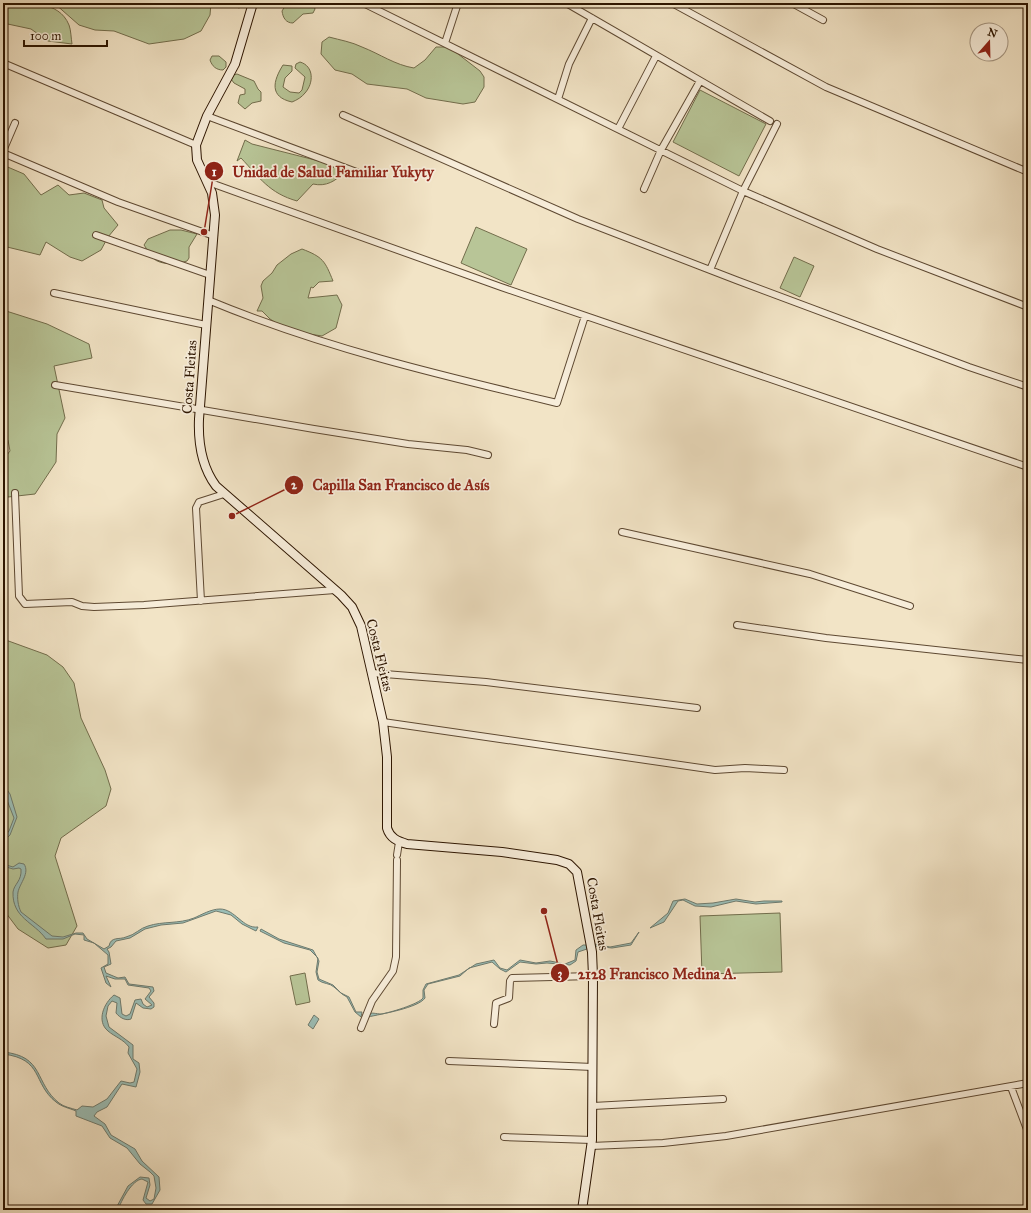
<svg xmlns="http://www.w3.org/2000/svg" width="1031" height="1213" font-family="'IM FELL Great Primer',serif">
<rect width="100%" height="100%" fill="#f2e4c6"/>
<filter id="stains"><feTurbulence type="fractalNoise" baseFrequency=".005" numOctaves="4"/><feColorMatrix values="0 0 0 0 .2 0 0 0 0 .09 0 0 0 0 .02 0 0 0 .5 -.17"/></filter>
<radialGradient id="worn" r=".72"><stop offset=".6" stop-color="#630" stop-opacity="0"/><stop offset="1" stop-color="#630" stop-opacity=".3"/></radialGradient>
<path fill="#b8c597" stroke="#726d4c" d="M3,3C27,3 59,0 69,25C71,30 71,38 72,44L48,41L31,29L3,23Z
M54,3H211L210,15L201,31L184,39L149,44L114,31L95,30L79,25Z
M229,3H246L239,8Z
M287,3H313L315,9L313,13L303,14L293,23C286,23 283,18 282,11Z
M329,37C340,40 352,42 362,47C380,54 395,65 414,68L425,60L436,47H449L480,71L484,77V87L475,102L463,104L426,98L407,89L367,84L352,74L335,70L321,54L322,42Z
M212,56H219L226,62V67L223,70C216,70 212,66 210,60Z
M300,62C314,66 314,83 305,93C302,97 297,100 292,102C269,97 273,81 283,65L292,66V71L285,78L283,87L290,92L299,93L302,90L305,77L295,68L296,64Z
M237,74L254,81L258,89L261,92V101L252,103L245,109L238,103L240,95L245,94V89L234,83L231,79L233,75Z
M700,90L766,124L739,176L673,142Z
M245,140L252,144L323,162L344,172C336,181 326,187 313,184L297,201C269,193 260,178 241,158L237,161Z
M3,165L24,174L41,195L58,185L69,195L84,193L102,200L104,208L118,225L108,237L101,250L82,261L70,257L46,242L40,255L3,246Z
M476,227L527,249L511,285L461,263Z
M170,230H181L197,234L189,247V258L187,261C178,264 161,266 153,258C150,255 147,249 144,245L148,239Z
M302,249C323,257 325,261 333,281L319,282L313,288L311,287L308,298L337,295L342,305L336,328L322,336L303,333L281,326L270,319L262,311H257L263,298L261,286L263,281L272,273L277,265L291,254Z
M794,257L814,266L800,297L780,288Z
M3,310L47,324L89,344L92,358L54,366L65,418L57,434L56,462L35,494L8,497L3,493V460L10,451L8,440L3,439Z
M3,639L47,655L63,667L74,683L81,718L105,770L111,789L106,806L61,838L55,856L77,926L66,945L48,948L18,929L3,909Z
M780,913L782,972L702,974L700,916Z
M305,973L310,1002L296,1005L290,976Z"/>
<path fill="#9bbeb6" stroke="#6f7a6d" d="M3,784L10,794L17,817L10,835L3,842V838L9,831L14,818L3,790Z
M19,863L24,864C30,873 20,883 18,892C17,898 18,906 21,912L52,936L63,937L76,933H83L87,939L104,949L109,946C111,936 119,940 126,937C135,935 140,928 148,926C163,921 179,924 194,918C201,915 211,909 220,909C235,909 243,929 258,927L256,931L242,924L231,915L216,911L183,923L161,925L145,929L130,938L116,941L111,947L107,949L109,952L111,964L104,967L106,973L118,978L125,977L129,984L153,987L154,991L149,997L154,1003V1007L151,1009L143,1008L136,1003L131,1019C126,1021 120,1018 116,1013L117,1003L112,1001L108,1006L106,1016L109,1027L133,1045V1059L139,1063L140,1072L136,1087L122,1084L107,1107L97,1112L94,1116L105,1124L111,1135L135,1149L142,1161L159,1177L160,1190L152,1204H146L143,1200L148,1182L142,1179C132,1180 121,1201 118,1210H115L128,1186L140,1177L149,1178L150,1185L146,1198L150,1201L154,1199L156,1188L154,1176L150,1172L140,1164L127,1148L110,1138L102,1126L76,1116V1111C69,1108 62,1107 56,1102C32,1083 44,1059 3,1054V1052C45,1056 34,1083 59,1103C64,1107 71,1108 77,1110L82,1106L93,1107L107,1099L121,1081L130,1083L134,1082L137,1069L128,1053L129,1047C123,1039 115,1037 108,1031C96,1021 104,1003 114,995L120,998L122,1014L126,1016L130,1014L135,1000L141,999L143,1004L147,1007L152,1005L145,999L151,991L149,988L128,985L125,979H115L106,976L111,987L106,983L101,968L108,964V955L94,943L84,940V935L75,934L63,939H46C34,922 12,918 13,892C14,884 22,881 21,869L19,868L13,869L3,866V864L13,867Z
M685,899L697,904L713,903L736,899L755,902L764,901H782V902L756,904L736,901L711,907L695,906L683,900L678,901L664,922L650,928L668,913L673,901Z
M261,929L279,939L313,950L319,961L317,972L319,979L333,985L341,993L349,997L356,1012H362L361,1017L355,1012L347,997C341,994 339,991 334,987C330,983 323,984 318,980L316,972L318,958L310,950L284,943L260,931Z
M639,932L631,945L612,948L595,946V944L610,947L631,943Z
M583,945H587V949L578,952L576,961L570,965L547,963L536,964L520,962L506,972L500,969L492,962L469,968L460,976L428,984L424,990L425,998C418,1008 381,1014 368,1017V1014C372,1012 376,1014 381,1014C389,1013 419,1004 423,998V990L426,984L459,975L476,964L494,960L500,968L507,970L520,960L536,963L550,961L565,964L575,960L576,950Z
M314,1015L319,1019L313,1029L308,1025Z"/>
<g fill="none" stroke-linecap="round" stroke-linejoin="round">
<g stroke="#5e4932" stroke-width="8">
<path id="minor" d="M363,3L743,191L877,249L1028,307
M566,3L770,121
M672,3L826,87L1028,172
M792,3L823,20
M445,43L458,3
M3,63L196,145
M558,99L569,64L592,18
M343,115L578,219L736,280L969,367L1028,387
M207,116L362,174
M618,129L656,56
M3,151L15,123
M3,153L118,202L214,236
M208,182L501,287L1028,467
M644,189L661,150L700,81
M96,235L210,275
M710,270L743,191L777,124
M54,293L206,325
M208,300C321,347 439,375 557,403L585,316
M55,385L314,429L408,444L467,450L488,455
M15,493L19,596L25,604L72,602L82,606L94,607L144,605L335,590
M622,532L810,574L910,606
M201,601L196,508L199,502L224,494
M737,625L826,638L1028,660
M372,673L486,682L697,708
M383,722L715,770L745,768L784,770
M397,855L399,842
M494,1024L496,1003L509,998L510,981L512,978L593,976
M361,1028L372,1001L393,971L396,957L397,860
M449,1061L593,1067
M1011,1087L1028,1132
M593,1106L723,1099
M504,1137L592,1140
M591,1146L663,1143L726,1136L1028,1083"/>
</g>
<g stroke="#2d1500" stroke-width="10">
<path id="secondary" d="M253,3L235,64L207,116L196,145L197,160L212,193L215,215L199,419C198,443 202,467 216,486L341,595L352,607L361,626L383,722L387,757V828C390,838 397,841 407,844L502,852L557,860L569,864L577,872L592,952L593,976L592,1140L582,1210"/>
</g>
<use href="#minor" stroke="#f7edda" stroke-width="6"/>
<use href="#secondary" stroke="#f7edda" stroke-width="8"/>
</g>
<g text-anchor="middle" stroke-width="3.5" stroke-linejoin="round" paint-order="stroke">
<g font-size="14" fill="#2d1500" stroke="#f7edda">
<text transform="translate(189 377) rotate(-86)" y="5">Costa Fleitas</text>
<text transform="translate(380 655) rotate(76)" y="5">Costa Fleitas</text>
<text transform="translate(598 914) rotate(80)" y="5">Costa Fleitas</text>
</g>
</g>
<path fill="none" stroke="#8f2418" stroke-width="1.5" d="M204 232L214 171M232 516L294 485M544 911L560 973"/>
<g fill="#8f2418" stroke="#f7edda" stroke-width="1.5">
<circle cx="204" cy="232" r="4"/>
<circle cx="232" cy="516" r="4"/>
<circle cx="544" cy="911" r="4"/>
<circle cx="214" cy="171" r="10"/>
<circle cx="294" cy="485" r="10"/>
<circle cx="560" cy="973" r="10"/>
</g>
<g font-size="12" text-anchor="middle" font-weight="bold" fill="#fff">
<text x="214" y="176">1</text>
<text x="294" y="489">2</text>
<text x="560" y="978">3</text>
</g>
<g font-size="15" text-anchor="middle" font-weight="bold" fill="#8f2418" stroke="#f7edda" stroke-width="3.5" stroke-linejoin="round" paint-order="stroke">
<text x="333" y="177">Unidad de Salud Familiar Yukyty</text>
<text x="401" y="490">Capilla San Francisco de Asís</text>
<text x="657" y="979">2128 Francisco Medina A.</text>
</g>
<rect width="1031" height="1213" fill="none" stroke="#f2e4c6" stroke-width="16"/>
<rect x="4" y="4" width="1023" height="1205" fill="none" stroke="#2d1500" stroke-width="2"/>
<rect x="8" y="8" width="1015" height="1197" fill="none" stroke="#2d1500"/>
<g transform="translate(989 42) rotate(20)"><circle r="19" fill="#f7edda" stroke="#a69783"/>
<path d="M0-3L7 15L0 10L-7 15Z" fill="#8f2418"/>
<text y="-6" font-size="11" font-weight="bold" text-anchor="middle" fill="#2d1500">N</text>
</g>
<path d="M24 40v6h83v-6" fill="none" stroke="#2d1500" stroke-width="2"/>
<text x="30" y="40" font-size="12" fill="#2d1500" stroke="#f7edda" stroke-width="3" paint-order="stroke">100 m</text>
<rect width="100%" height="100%" filter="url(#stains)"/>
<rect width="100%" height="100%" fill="url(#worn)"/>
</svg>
